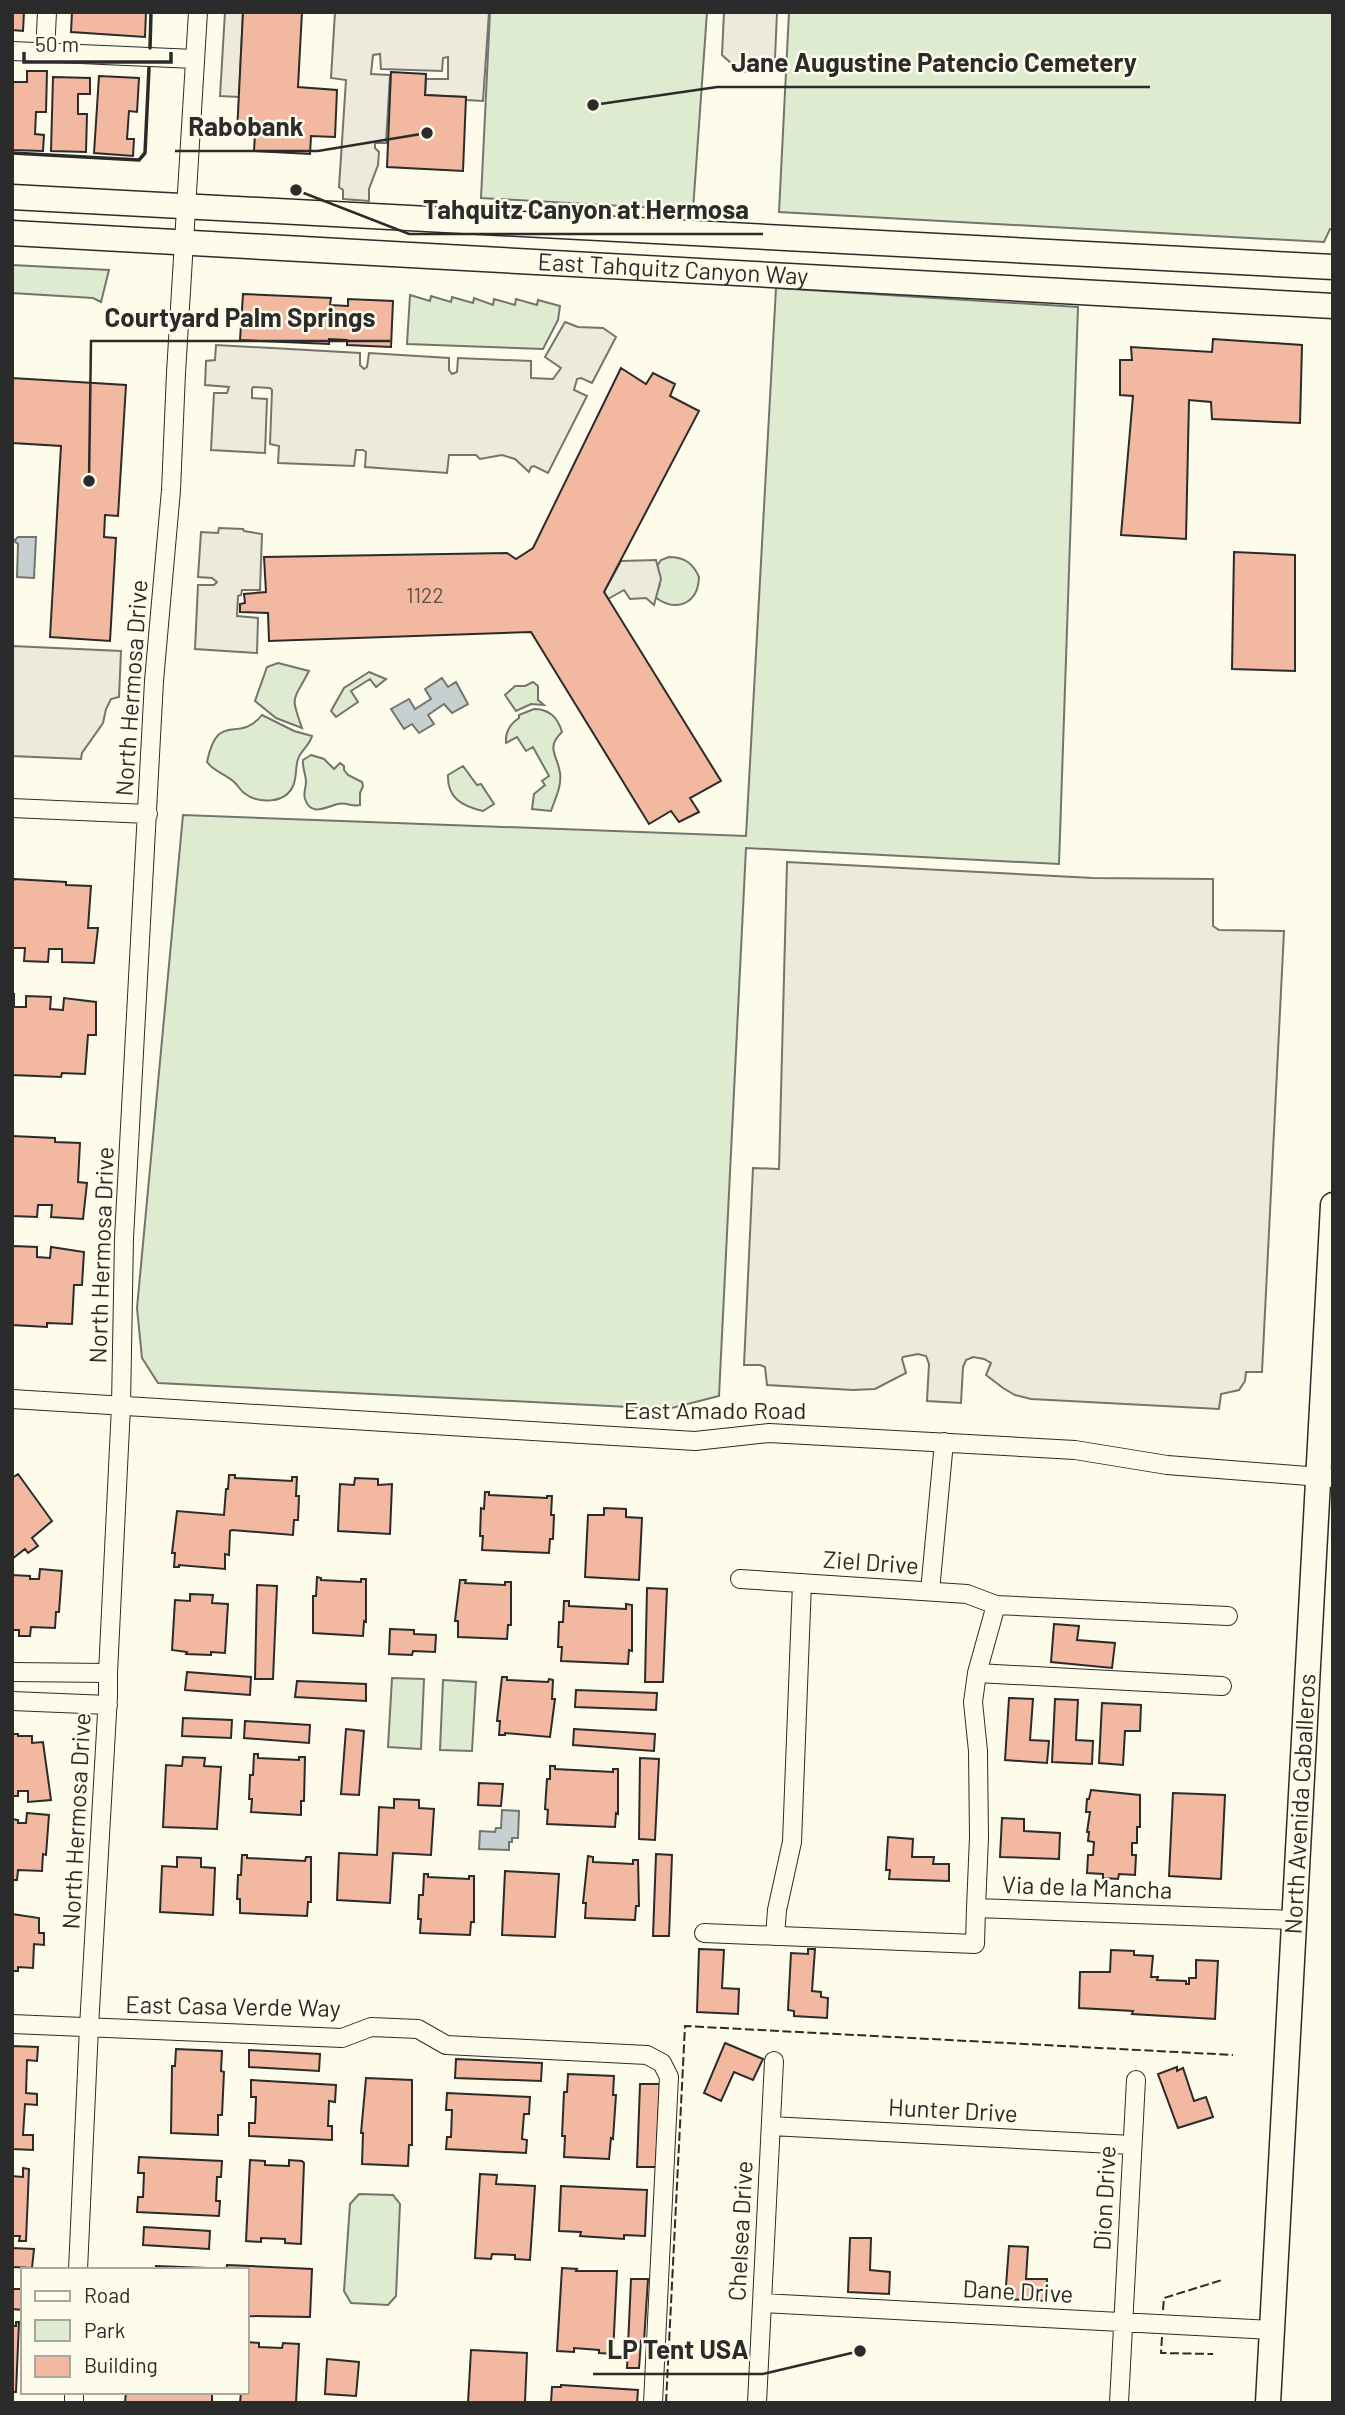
<svg xmlns="http://www.w3.org/2000/svg" width="1345" height="2415" font-family="Barlow,sans-serif">
<rect width="100%" height="100%" fill="#fdfbea"/>
<path fill="#deebd1" stroke="#74746e" stroke-width="2" d="M490,12H707L693,210L481,198Z
M789,12H1333V229H1330L1324,242L779,212Z
M12,265L109,270L101,302L93,298L12,293Z
M776,288L1078,307L1059,864L746,848L719,1396L668,1409L158,1383L142,1358L137,1308L183,815L746,836Z
M410,295L430,301L431,296L451,302L452,297L473,303L474,298L493,305L494,299L515,305L516,299L537,305L538,300L560,306L558,320L543,349L407,344Z
M669,557C684,557 693,563 699,577C698,604 676,613 655,597L660,584L657,566L661,560Z
M278,663L309,671C293,702 290,695 302,728L276,718L255,701L267,667Z
M369,672L386,679L376,687L370,679L351,691L358,702L336,717L331,711L344,688Z
M533,682L538,686V700L544,705L531,704L516,711L505,695L515,686H525Z
M534,709C549,709 558,718 562,732C545,748 558,756 560,773C562,786 555,799 551,811L532,809L534,794L545,785L542,781L549,776L533,747L526,751L517,737L506,743C505,732 510,724 519,718V715Z
M262,715L294,731L312,736C310,745 301,750 298,759C295,768 297,778 293,786C285,804 258,804 244,793C240,790 237,784 233,781C224,773 214,772 207,762C218,709 238,745 262,715Z
M311,755L324,759L334,769L340,763L344,766V770L348,775L362,782L363,786L360,793V805C352,807 346,802 338,804C326,807 311,817 305,799C303,793 306,788 306,782C306,774 302,768 303,760Z
M463,766L477,785L481,784L494,804L483,811C462,806 447,798 448,775Z
M392,1678L424,1679L421,1749L388,1747Z
M443,1680L476,1682L472,1751L440,1750Z
M359,2194L393,2195L400,2204L396,2296L388,2305L351,2303L344,2291L350,2204Z"/>
<path fill="#eceadb" stroke="#74746e" stroke-width="2" d="M225,12H243L239,97L220,96Z
M335,12H489L483,101L466,100V97L425,95L426,79H448V57L443,58L442,71L381,69L380,54L373,55L371,74L390,75L386,143H375V148L379,152L378,165L369,189V201L343,199V190L339,187L346,80L331,78Z
M724,12H777L775,59L760,70L741,72L722,55Z
M565,322L578,327L603,328L616,337L592,383L581,378L577,379L574,390L587,396L548,473L534,466L531,467L529,472L515,459L502,455L480,459L476,455H449L447,473L365,467L366,452L363,450H356L354,466L278,463L279,446L270,444L272,390L270,388L253,387L252,389V398L267,399L265,453L211,450L214,393H227L229,387L205,385L206,361L215,360L216,345L360,353V365L364,369L367,367L369,353L449,358V370L452,374L457,372L458,358L531,361V378L553,379L561,368L545,357Z
M219,528L243,529L244,531L262,534L260,590H242L241,595L238,596L237,616L258,618L257,653L195,649L198,585H214L217,582L212,578L198,577L201,532L218,533Z
M656,560L661,579L654,605L646,598L630,599L624,590L608,599L604,592L621,561Z
M12,646L121,651L119,697L111,699L106,709L103,723L82,753L81,759L12,756Z
M787,862L1093,878L1213,879V926L1219,930L1284,931L1262,1372H1246L1245,1381L1239,1390L1221,1394L1219,1409L1031,1399L1015,1395L1003,1388L986,1375L991,1363L984,1359L973,1357L966,1360L963,1367L961,1403L927,1401L929,1364L926,1356L918,1354L903,1357L902,1359L906,1373L875,1389L853,1390L767,1385L765,1367L760,1365H744L753,1168L779,1169Z"/>
<path fill="#c7d0d0" stroke="#74746e" stroke-width="2" d="M18,537H36L34,578L17,577L18,544L14,541Z
M442,678L448,687L456,682L468,704L452,713L444,704L428,715L434,724L419,733L412,724L404,729L391,709L409,699L415,709L431,699L425,689Z
M502,1810L519,1811L518,1838H512V1842H509V1850L479,1849L480,1831L495,1832L496,1828H501Z"/>
<path fill="#f2b8a0" stroke="#2b2b2b" stroke-width="2" d="M12,12H24L23,31L12,30Z
M72,12H146L145,37L71,32Z
M243,12H302L298,87L337,90L335,137L311,136L310,154L254,151L255,134L237,133Z
M27,71H47L46,112H36L35,134L44,135L43,151L12,150V82H27Z
M391,72L426,74L425,95L466,97L463,171L387,167Z
M99,76L139,78L137,112L129,111L127,139H134L133,156L94,153Z
M53,77L90,78V94H78V114H87L86,152L51,151Z
M243,294L331,298L330,305L348,306V299L393,301L391,347L347,345V340L329,339V344L240,340Z
M1213,339L1302,345L1300,423L1212,419L1211,402L1189,400L1186,539L1121,535L1133,396L1120,395V360H1132L1131,347L1212,352Z
M621,368L646,384L653,373L675,384L670,396L699,411L604,592L721,781L690,798L699,812L679,822L671,811L649,824L531,632L269,641L268,613L240,612V604L245,603L244,594L266,592L264,557L507,553L516,559L533,548Z
M12,378L126,385L118,516L105,515L104,537L116,538L110,641L50,637L61,446L12,443Z
M1234,552L1295,555V671L1232,669Z
M14,879L66,882V885L91,886L88,928H98L94,963L62,962V949H49L48,962L24,961L25,948H12V883Z
M12,994H14V1007H26V996L51,997L50,1009L63,1010L64,998L96,1002V1035H88L85,1074L62,1073L61,1077L12,1075Z
M12,1136L55,1138V1142L80,1143L78,1182L87,1183L83,1219L51,1217L52,1205H38L37,1217L13,1216Z
M13,1246L37,1247V1257L50,1258L51,1247L84,1252L82,1285H74L72,1324L47,1323V1327L12,1325Z
M18,1474L52,1521L32,1538L38,1546L28,1553L25,1549L12,1559V1478Z
M229,1475H235V1478L292,1481V1477H297L296,1496H299L298,1520H294L293,1535L232,1530L230,1531L229,1555L225,1554V1569L179,1565V1567H174L175,1553H172L177,1511L224,1515L226,1489H228Z
M355,1478L378,1479V1485L392,1484L390,1534L338,1531L340,1484L354,1485Z
M485,1492H489V1495L547,1498V1496H552L551,1515H554L553,1539H550L549,1553L482,1550L483,1536H480L481,1508L484,1509Z
M604,1508L626,1509V1517L642,1518L639,1580L585,1577L588,1515H604Z
M40,1569L62,1571L59,1612H56L55,1628L31,1627L30,1636H19V1630H12V1575L30,1576V1579H39Z
M317,1577L321,1578V1580L361,1582V1579H366V1622L364,1621L363,1636L313,1633V1596H316Z
M460,1580H466L465,1583L505,1585V1582H511V1625H508L507,1639L458,1637V1621H455Z
M257,1585L277,1586L273,1679H255Z
M647,1588L667,1589L663,1682H645Z
M190,1594L213,1595L212,1603L228,1604L225,1653L211,1652V1655L186,1654L187,1652L172,1650L175,1600L190,1601Z
M564,1601H569V1606L626,1609V1604L632,1605V1651L629,1650L628,1664L561,1661L562,1647H558L559,1622H563Z
M1054,1624L1079,1626L1077,1640L1115,1643L1112,1668L1051,1662Z
M390,1629L414,1630V1634L436,1635L435,1652L413,1651L412,1655L389,1654Z
M187,1672L251,1677L250,1695L185,1690Z
M502,1677H507V1680L548,1682L549,1679L553,1680L552,1699H555L550,1737L505,1733V1735H499L500,1721H497Z
M297,1681L366,1684V1701L295,1697Z
M576,1690L657,1693L656,1710L575,1707Z
M1009,1698L1033,1699L1030,1740L1049,1741L1047,1763L1005,1760Z
M1055,1699L1078,1700L1076,1740L1093,1741L1092,1764L1052,1762Z
M1102,1703L1141,1705L1140,1731H1125L1123,1765L1099,1763Z
M183,1718L232,1720L231,1738L182,1736Z
M245,1721L310,1725L309,1743L244,1738Z
M346,1729L364,1731L359,1795L341,1794Z
M574,1729L655,1734L654,1751L573,1745Z
M12,1734H18V1736H32V1743L43,1742L51,1800L28,1802V1791H18V1796H12Z
M254,1754H258V1758L299,1760V1757H305L304,1801H301V1815L251,1812L252,1799H249L250,1775H253Z
M183,1757L205,1758L204,1766L221,1767L217,1829L163,1827L166,1765L182,1766Z
M640,1758L659,1759L655,1840L639,1839Z
M550,1766H555V1769L613,1772V1769H618V1814L616,1813L615,1827L547,1824L548,1810L545,1809L547,1779H550Z
M479,1783L503,1784L501,1806L478,1805Z
M1091,1790L1140,1795V1827H1137V1843H1132V1855H1136L1135,1875L1119,1874L1118,1879L1103,1878V1874L1087,1873L1088,1855H1093L1094,1842L1088,1841L1089,1832H1087L1090,1812H1086L1087,1799H1089Z
M1173,1793L1225,1795L1221,1879L1169,1876Z
M394,1799L419,1800V1808L434,1809L431,1855L393,1853L390,1903L337,1900L339,1853L377,1855L379,1807L394,1808Z
M27,1813L49,1815L46,1855L43,1854L42,1871L18,1870L17,1880H12V1819L18,1820V1823H26Z
M1002,1818L1024,1819V1831L1060,1833L1059,1859L1000,1857Z
M888,1837L913,1839L912,1857H934L933,1864H949V1881L889,1879L890,1870H886Z
M656,1854L672,1855L669,1936H653Z
M242,1855H247V1858L305,1861L306,1857H311V1902H308L307,1916L240,1913V1899H237L238,1875H241Z
M588,1856L593,1857V1862L633,1864V1860H638L639,1906H636L635,1920L585,1918L586,1903H583Z
M177,1857L201,1858V1867L215,1868L213,1915L160,1912L162,1866L177,1867Z
M505,1871L559,1874L555,1937L502,1935Z
M424,1874H428V1877L469,1879V1876H474V1922H471L470,1935L420,1933L421,1919H418L419,1895H423Z
M12,1914L39,1918V1933H44V1945L34,1944L33,1968L18,1967V1971H12Z
M699,1949L724,1950L722,1988L739,1989L738,2014L697,2012Z
M808,1949H815L812,1991L821,1992V1997L828,1998L827,2018L794,2016V2011L788,2010L791,1953L808,1954Z
M1111,1950L1134,1951V1955L1153,1956L1151,1977H1158L1157,1980L1186,1981V1984H1189V1978H1196V1960L1218,1961L1215,2019L1132,2014L1133,2011L1079,2008L1080,1972H1110Z
M725,2043L763,2059L753,2080L734,2072L721,2101L704,2093Z
M12,2046L38,2047L37,2061L27,2060L26,2093L37,2094V2105L25,2104L23,2135H33V2150L12,2149Z
M176,2049L222,2051L221,2071L224,2072L222,2115H218V2135L171,2133L172,2066H175Z
M249,2050L320,2054L319,2071L249,2067Z
M456,2059L542,2063L541,2081L455,2078Z
M1177,2067V2071L1183,2068L1194,2101L1206,2097L1213,2117L1178,2128L1158,2074Z
M568,2074L614,2076L613,2095H616L613,2139L611,2138L609,2159L564,2157L565,2136H562L564,2092H567Z
M366,2078L412,2080V2145H409L408,2166L362,2164L363,2133H361Z
M251,2080L336,2085L335,2102L329,2101L328,2126H332V2140L249,2136V2123H255L256,2097H251Z
M640,2084H660L656,2167H637Z
M447,2093L530,2097L529,2114H524L522,2139L527,2140L526,2153L446,2149L447,2137H451L452,2110H446Z
M139,2157L222,2161L221,2177H217L216,2201H220L219,2216L137,2212L138,2197H143L144,2173H138Z
M250,2160L265,2161V2165L289,2166V2160L302,2161L304,2163L301,2244L285,2243V2239L261,2238V2242L246,2241Z
M23,2168L29,2169L26,2241H19L20,2236H12V2176L23,2177Z
M480,2174L497,2175L496,2184L535,2186L530,2260L515,2259V2255L492,2254L491,2259L475,2258Z
M561,2186L647,2190L645,2236L624,2235V2239L580,2236L581,2232L559,2231Z
M144,2227L210,2231L209,2249L143,2245Z
M850,2238H871L870,2270L890,2272L889,2294L848,2292Z
M1009,2246L1028,2247L1026,2279H1047L1046,2301L1005,2299Z
M12,2248L34,2249L32,2268L12,2267Z
M227,2265L312,2269L310,2317L247,2316V2270H226Z
M156,2266L208,2268L156,2270Z
M562,2268L577,2269L576,2271H617L613,2354L599,2353V2350L574,2348V2352L557,2351Z
M631,2279H648L644,2341H641L639,2368H627Z
M12,2289H23V2310L12,2309Z
M16,2322H19L16,2392H12V2326H16Z
M247,2342L259,2343V2347L282,2348L283,2343L299,2344L296,2403H240L241,2392H247Z
M471,2350L527,2353L525,2403H468Z
M327,2359L359,2362L356,2396L325,2394Z
M561,2385L638,2390L637,2403H551L552,2387H561Z
M126,2392H212V2403H125Z"/>
<g fill="none" stroke-linecap="round" stroke-linejoin="round">
<g stroke="#2b2b2b" stroke-width="20">
<path id="street" d="M12,51L195,59
M45,53L47,12
M12,808L148,814
M12,1399L695,1441L769,1433L1075,1450L1167,1465L1333,1478
M740,1579L967,1594L996,1605
M930,1591L944,1442
M12,1672L108,1673
M977,1673L1222,1686
M12,1701L108,1705
M976,1908L979,1837L978,1751L973,1702L977,1673L996,1605L1228,1616
M704,1933L975,1944L976,1908L1293,1920
M775,1936L777,1910L792,1842L802,1583
M12,2024L342,2038L371,2027L418,2029L446,2045L647,2055L662,2063L669,2077L653,2403
M771,2126L1132,2145
M78,2270L89,2027L108,1696V1673L121,1406L124,1238L154,681L171,490L176,373L198,12
M762,2303L1272,2330
M74,2403V2392
M757,2403L774,2061
M1119,2403L1136,2080"/>
</g>
<g stroke="#2b2b2b" stroke-width="27">
<g id="secondary">
<path d="M12,197L1333,267"/>
<path id="s1" d="M12,233L1333,306"/>
<path id="s2" d="M1268,2403L1333,1205"/>
</g>
</g>
<use href="#street" stroke="#fdfbea" stroke-width="18"/>
<use href="#secondary" stroke="#fdfbea" stroke-width="24"/>
<path stroke="#2b2b2b" stroke-width="2" stroke-dasharray="9 3.5" stroke-linecap="butt" d="M1163,2310L1164,2298L1222,2280
M1162,2337L1161,2353L1213,2354
M666,2403L685,2026L1233,2055"/>
<path stroke="#2b2b2b" stroke-width="3.5" d="M150,48L151,12
M12,153L139,160L145,153L149,68"/>
</g>
<g text-anchor="middle" stroke-width="5" stroke-linejoin="round" paint-order="stroke">
<g font-size="21" fill="#5d4e48">
<text x="425" y="603">1122</text>
</g>
<g font-size="24" fill="#2b2b2b" stroke="#fdfbea">
<text dy="8" stroke="none"><textPath href="#s1" startOffset="662">East Tahquitz Canyon Way</textPath></text>
<text transform="translate(132 688) rotate(-86)" y="8">North Hermosa Drive</text>
<text transform="translate(102 1255) rotate(-88)" y="8">North Hermosa Drive</text>
<text x="715" y="1419">East Amado Road</text>
<text transform="translate(871 1563) rotate(4)" y="8">Ziel Drive</text>
<text dy="8" stroke="none"><textPath href="#s2" startOffset="600">North Avenida Caballeros</textPath></text>
<text transform="translate(77 1821) rotate(-87)" y="8">North Hermosa Drive</text>
<text transform="translate(1087 1888) rotate(2)" y="8">Via de la Mancha</text>
<text transform="translate(233 2007) rotate(1)" y="8">East Casa Verde Way</text>
<text transform="translate(953 2111) rotate(3)" y="8">Hunter Drive</text>
<text transform="translate(1105 2198) rotate(-87)" y="8">Dion Drive</text>
<text transform="translate(741 2231) rotate(-87)" y="8">Chelsea Drive</text>
<text transform="translate(1018 2292) rotate(3)" y="8">Dane Drive</text>
</g>
</g>
<path fill="none" stroke="#2b2b2b" stroke-width="2.5" d="M593 105L717 87H1150M427 133L318 151H175M296 190L409 234H763M89 481L91 341H390M860 2351L763 2374H593"/>
<g fill="#2b2b2b" stroke="#fdfbea" stroke-width="2.5">
<circle cx="593" cy="105" r="7"/>
<circle cx="427" cy="133" r="7"/>
<circle cx="296" cy="190" r="7"/>
<circle cx="89" cy="481" r="7"/>
<circle cx="860" cy="2351" r="7"/>
</g>
<g font-size="26" text-anchor="middle" font-weight="bold" fill="#2b2b2b" stroke="#fdfbea" stroke-width="5" stroke-linejoin="round" paint-order="stroke">
<text x="934" y="72">Jane Augustine Patencio Cemetery</text>
<text x="246" y="136">Rabobank</text>
<text x="586" y="219">Tahquitz Canyon at Hermosa</text>
<text x="240" y="327">Courtyard Palm Springs</text>
<text x="678" y="2359">LP Tent USA</text>
</g>
<rect width="1345" height="2415" fill="none" stroke="#2b2b2b" stroke-width="28"/>
<rect x="21" y="2268" width="228" height="126" fill="#fdfbea" stroke="#a9a89e" stroke-width="2"/>
<rect x="35" y="2291" width="35" height="10" fill="#fdfbea" stroke="#a9a89e" stroke-width="2"/>
<text x="84" y="2303" font-size="21" fill="#2b2b2b">Road</text>
<rect x="35" y="2320" width="35" height="21" fill="#deebd1" stroke="#a9a89e" stroke-width="2"/>
<text x="84" y="2338" font-size="21" fill="#2b2b2b">Park</text>
<rect x="35" y="2356" width="35" height="21" fill="#f2b8a0" stroke="#a9a89e" stroke-width="2"/>
<text x="84" y="2373" font-size="21" fill="#2b2b2b">Building</text>
<path d="M24 52v10h147v-10" fill="none" stroke="#2b2b2b" stroke-width="3.5"/>
<text x="35" y="52" font-size="21" fill="#2b2b2b" stroke="#fdfbea" stroke-width="5" paint-order="stroke">50 m</text>
</svg>
